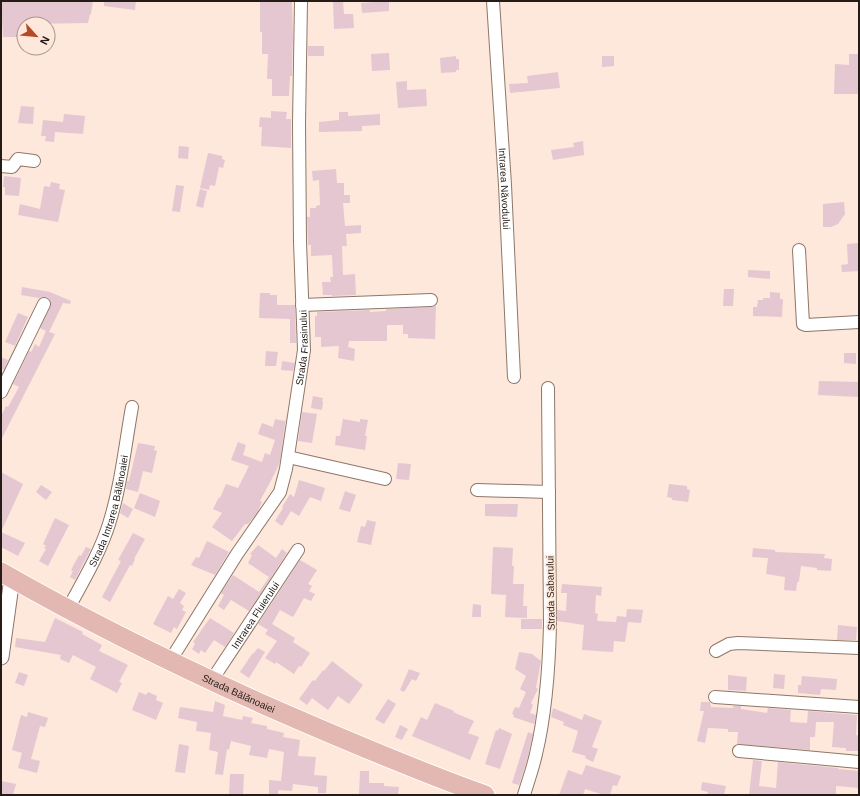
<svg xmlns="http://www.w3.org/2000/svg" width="860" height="796" font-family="Helvetica,sans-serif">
<rect width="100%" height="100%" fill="#fde8db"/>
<path fill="#e5c7d1" d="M1,1H93L91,14H90L88,23L24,24V37H3Z
M104,1H136L135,10L104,6Z
M260,1H292L293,35L292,76H290L289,96H272V79H267L268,54H262V32H260Z
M333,1H343L344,14H353L354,28L334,29Z
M389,1V11L362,13L361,3Z
M308,46H324V56H308Z
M389,53L390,70L372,71L371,54Z
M849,54H859V94H834L835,64L849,65Z
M456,56V59H459V70H456V72L441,73L440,58Z
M602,56H614V66L602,67Z
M558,72L560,88L510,93L509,84L528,83L527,76Z
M407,81V90L426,89L427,106L398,108L396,82Z
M21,106L34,107L33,124L18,123Z
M271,111L287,112L286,119H291V148L261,146L262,127H259L260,117L271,118Z
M339,112H348V116L380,114V125L362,126V131L319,132V122L339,120Z
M64,114L85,116L83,134L55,132L54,142L45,141L46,136H41L43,120L63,122Z
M583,141L584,155L553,160L551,150L574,147L573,143Z
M179,146L189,147L188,159L178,158Z
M208,153L222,156V159L225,160L223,168L219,167L215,186L210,185L209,190L200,188Z
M336,169L337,183H344V195H350V203H343L345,226L361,225V233L346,234L347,246H342L343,275L355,274L356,295L332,296V295H323L322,282H331L330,277H333L332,255L311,256V245H308L307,217H310V208H316V206L320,205L319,180L313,181L312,171Z
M4,176L21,178L19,196L5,195V187H3Z
M51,182L60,184L59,189L65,190L58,222L18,215L20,204L40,209L44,186L50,187Z
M176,185L184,186L180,212L172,211Z
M200,189L207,191L203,208L196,206Z
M844,202L845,214L838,224L831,227H823V204Z
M859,243V271L842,272L841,265L848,264L847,244Z
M748,270L770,271V279L748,277Z
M22,287L50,292L71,301L70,304L63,303L49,332L55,334L1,440V416L6,406L8,407L19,387L13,384L29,351L31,352L35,344L39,347L46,331L40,328L51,304L50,300L47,297H43L39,298L21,295Z
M724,289H734L733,306H723Z
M770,292L780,293V299H783L782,317L753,316V307H757L758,300H763V298H770Z
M260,293H270V295H277V305H295L296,343H290V319L259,318Z
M436,306L435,339L408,338V334H403V325H387V341H349L348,347L355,349L354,361L338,358L339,346L321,347V337H315V316H317V312L370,310V312L386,311V309L431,307Z
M18,313L28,317L15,346L5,342Z
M266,351L278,352L276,366H265Z
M844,353H856V364L844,363Z
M1,357L8,360L4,370L1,369Z
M282,361L295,363L293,371L281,370Z
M819,381L859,382L858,397L818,395Z
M313,396L323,398L322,401H323L322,410L311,408Z
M287,409L280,462L275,473L260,501L262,502L257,513L248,524H245L232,541L212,527L222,513L213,509L219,497L220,498L226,484L238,488L249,466L231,460L238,442L246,445L243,455L262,462L265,453L270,455L275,440L258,434L262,423L273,427L275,419L285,421Z
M302,412L317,414L312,443L298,441Z
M343,419L360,422V419L368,420L365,436H367L365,450L335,445L336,436H340Z
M138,443L155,446L154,450L157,451L152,473L143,471L138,492L126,489L127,481H129Z
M398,463L411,464L409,480L396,479Z
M1,472L23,484L1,532L25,543L18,556L1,547Z
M299,480L325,488L321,501L310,497L299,516L291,511L282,526L275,521L283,508L282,507L290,494L294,497Z
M669,484L687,486V489L690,490L688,502L672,500V498L667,497Z
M41,485L52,492L46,500L36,492Z
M345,491L356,495L350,512L339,509Z
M140,493L160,501L155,517L134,508Z
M123,503L133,509L128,518L120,513Z
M485,504H518L517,517L485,516Z
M55,518L69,525L48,566L39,561L46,549L44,548L46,546L43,544Z
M367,520L376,522L371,545L357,542L361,526L365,527Z
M133,533L145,539L134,559H135L132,566L130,565L110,602L102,597L121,561L118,560Z
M207,541L229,552L215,575L191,565L196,557L199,558Z
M258,545L276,558L282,549L287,553L249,611L231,600L224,610L218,606L224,595L221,593L233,575L259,592L269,577L248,563L252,555L250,554Z
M86,547L91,549L75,580L70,577L73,571L71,570L79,555L81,556Z
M493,547L513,548L512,566H514L513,584H524L523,606H527V618L505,617L506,595L491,594Z
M753,548L775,550V552L825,554L824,558L832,559L831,571L817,570V568L801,566L799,581L797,583L796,591L784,590L785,577L766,574L768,558L752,557Z
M300,560L317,570L308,584L312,586L309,591L315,594L311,601L304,598L293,617L280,610L272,624L295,638L293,642L310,653L301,667L299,666L294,674L276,662L275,664L265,658L277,641L265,634L268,630L258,624Z
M562,584L602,587L601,596L596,595L595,613L598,614L597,621L616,622L617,616L626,617L627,609L643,610L641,623L628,622L625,642L614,641L613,652L582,650L584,625L557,621V610L566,611L567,593H561Z
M179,589L186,593L180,603L184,606L182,610L186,612L177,629L174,627L171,633L153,624L168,596L173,599Z
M473,604L481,605V617H472Z
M55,618L83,632L82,634L102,645L99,651L128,665L119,682L122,683L117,693L90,679L96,667L73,655L69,663L60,659L61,655L15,647L16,638L45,642Z
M210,618L234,633L225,647L214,640L205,653L201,650L199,654L192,649L195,644L193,642Z
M521,619H542V629H521Z
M838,625L857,627L856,640H837Z
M258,648L265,652L249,678L240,672L252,654H253Z
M519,652L532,654L541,661L536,688L538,689L531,703L533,705L530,713L536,715L534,724L513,717L514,715L512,714L515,707L519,708L526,692L520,689L526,676L515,669Z
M332,661L363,685L349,704L338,696L328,710L312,698L307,705L299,699L313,680L315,681L323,670L324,671Z
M409,669L420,673L416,681L412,679L404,692L400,690Z
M19,672L28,675L24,686L15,683Z
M774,674L785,675L784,689L773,688Z
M728,675L747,677L746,691L728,690Z
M802,676L837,679L836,690L821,689L820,695L798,693V685H801Z
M139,692L146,695L148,692L157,696L156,700L163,703L156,720L132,710Z
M388,699L396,704L384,724L375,719Z
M215,701L225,705L223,716L242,720L243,716L253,718L251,723L267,726V729L284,733L283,737L300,740L298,756L316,757L314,775L327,776L326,793H318V787L293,784L292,791L278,790V795H269V780L281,781L284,752L269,749L267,758L249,755L251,746L231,741L229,750L227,749L223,775L215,774L218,752L209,750L211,733L196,731L197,722L178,718L180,707L213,712Z
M701,702H710L711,707L733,708V706H741V709L767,713L768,708L791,710L790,722L807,723L808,711L857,715L856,735L859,736V751H846V748L832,747L834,722H816L815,737H810V750L737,744L738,732H728V729L708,728L705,743L697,741L704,711H700Z
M435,703L454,711L453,712L474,721L468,733L479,737L470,760L412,736L421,717L427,720Z
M553,708L582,720L584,714L602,721L592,747L598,749L593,762L585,758L586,756L572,752L578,731L563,725L564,722L551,717Z
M28,712L48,718L45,727L40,726L31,759L40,761L37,773L18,768L22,753L12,750L21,715L27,717Z
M400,725L408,729L402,740L395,737Z
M499,728L512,734L500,769L485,764L496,730L498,731Z
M528,732L533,734L528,757L519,785L512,783Z
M179,744L189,746L185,773L175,772Z
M753,760L762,761L759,786L776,788L778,762L838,768V769L859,771V788L836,786V795H749Z
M586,765L621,776L617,786L613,785L610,795H604L585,789L583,795H559L568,770L582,775Z
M360,771H369V783H384V786L399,787L398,795H359Z
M230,774H244L243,795H229Z
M1,781L16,784L13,795H1Z
M702,782L726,786L724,795H707L708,792L701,790Z"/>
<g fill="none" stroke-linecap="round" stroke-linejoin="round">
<g stroke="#8e7768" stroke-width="14">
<g id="minor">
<path id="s1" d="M493,1L505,185L514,377"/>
<path d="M1,166L12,167L18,159L34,161"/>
<path d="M799,250L803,324L806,325L859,322"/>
<path d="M302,305L431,300"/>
<path d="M1,392L44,304"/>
<path d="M288,457L385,479"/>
<path d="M477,490L549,492"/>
<path id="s2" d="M68,609C83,581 100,553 109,524C121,486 125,446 132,407"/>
<path d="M716,651L729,644L738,643L859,648"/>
<path id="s3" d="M170,661L237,554L280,492L286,469L304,350L300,242L299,124L301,1"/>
<path id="s4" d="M212,680L298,550"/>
<path d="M715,697L859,707"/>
<path d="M739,751L859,762"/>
<path d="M524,795C528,781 533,768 536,754C546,712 549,668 550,625L548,388"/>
</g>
</g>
<g stroke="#8e7768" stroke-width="17">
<path id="tertiary" d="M1,657L12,578"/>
</g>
<g stroke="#fff" stroke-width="21">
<g id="primary">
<path id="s5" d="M1,572C88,622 178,666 269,707C340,738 412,769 485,795"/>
</g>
</g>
<use href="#minor" stroke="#fff" stroke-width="12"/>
<use href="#tertiary" stroke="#fff" stroke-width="15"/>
<use href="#primary" stroke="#e3b8b3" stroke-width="19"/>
</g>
<g text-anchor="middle" stroke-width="3.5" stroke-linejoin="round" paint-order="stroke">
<g font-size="10" fill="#261c17" stroke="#fde8db">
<text dy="4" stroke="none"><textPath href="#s1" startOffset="188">Intrarea Năvodului</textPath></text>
<text dy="4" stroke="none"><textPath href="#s3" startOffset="348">Strada Frasinului</textPath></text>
<text dy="4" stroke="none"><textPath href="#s2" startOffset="107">Strada Intrarea Bălănoaiei</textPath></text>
<text transform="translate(550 593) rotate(-91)" y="4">Strada Sabarului</text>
<text dy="4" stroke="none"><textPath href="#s4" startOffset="78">Intrarea Fluierului</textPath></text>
<text dy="4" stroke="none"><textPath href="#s5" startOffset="267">Strada Bălănoaiei</textPath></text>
</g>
</g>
<rect width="860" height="796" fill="none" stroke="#261c17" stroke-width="4"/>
<g transform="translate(36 36) rotate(117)"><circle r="19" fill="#fde8db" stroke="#a7968d"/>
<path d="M0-3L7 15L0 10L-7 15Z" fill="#b34b28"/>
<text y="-6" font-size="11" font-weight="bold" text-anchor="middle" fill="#261c17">N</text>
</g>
</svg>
